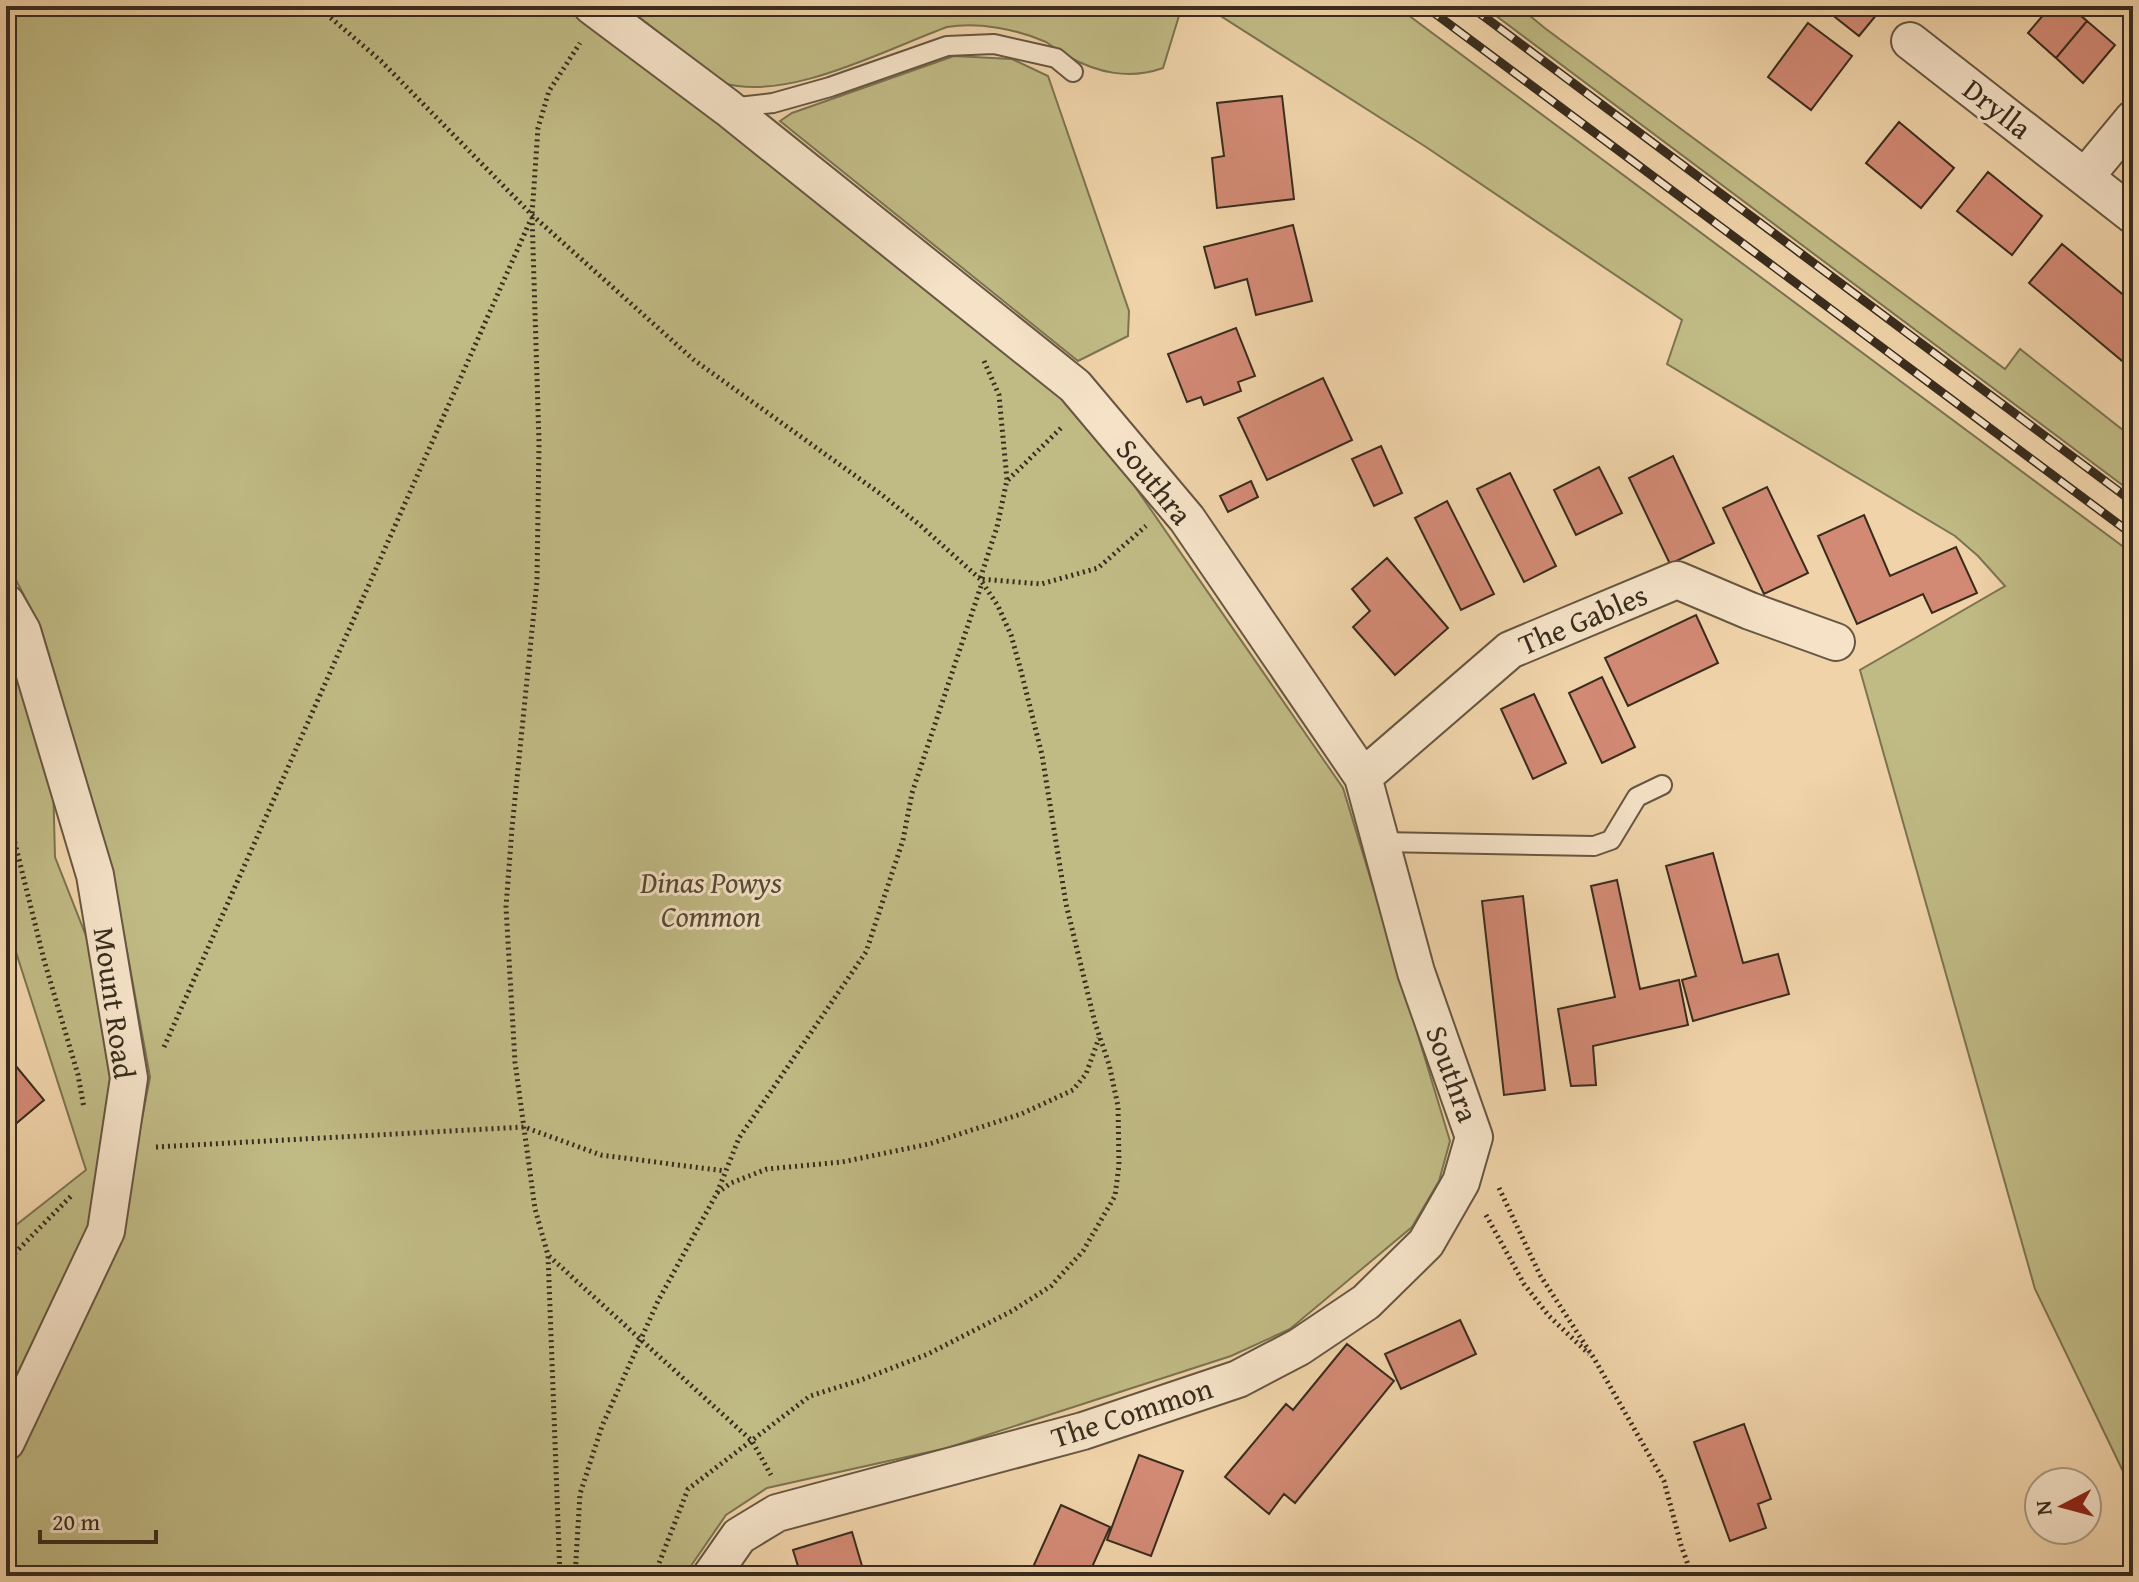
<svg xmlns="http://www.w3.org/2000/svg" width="2139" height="1582" font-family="'Gentium Book Plus',serif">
<rect width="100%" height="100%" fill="#f0d3a9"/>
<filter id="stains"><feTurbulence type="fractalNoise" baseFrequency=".0025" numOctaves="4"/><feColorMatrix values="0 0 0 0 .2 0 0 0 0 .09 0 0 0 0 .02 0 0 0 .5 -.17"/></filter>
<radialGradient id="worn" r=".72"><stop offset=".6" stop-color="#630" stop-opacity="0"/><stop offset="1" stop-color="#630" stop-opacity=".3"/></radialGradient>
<path fill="#c0ba84" stroke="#7c7351" stroke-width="2" d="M6,6H568L864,231L1089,420L1343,788L1450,1141L1439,1181L1412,1227L1290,1329L1231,1356L947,1448L767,1488L726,1515L684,1576H6V1477L120,1234L150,1077L112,870L41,628L6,561Z
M625,6H1182L1163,68C1129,80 1098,73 1067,56C1059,52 1053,46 1046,42C1017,29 978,22 947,27C884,50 788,102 723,83Z
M1205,6H1396L2133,554V1492L2035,1289L1860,670L2005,586L1978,556L1955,536L1667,364L1682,320L1426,147Z
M1483,6H1518L1546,29L2005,369L2020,349L2133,438V493Z
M954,56L1012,59L1048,76L1129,311L1128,336L1078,361L780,121L792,113Z
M6,644L53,781L55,857L101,974L113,1090L91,1226L6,1397V1233L86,1170L6,921Z"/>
<path fill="#d38a75" stroke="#392c1e" stroke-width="2" d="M1821,6H1880L1882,8L1859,36Z
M2051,6H2069L2087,21L2056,58L2028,33Z
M2087,21L2115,45L2083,83L2056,58Z
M1808,23L1852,56L1811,110L1768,77Z
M1282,96L1294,199L1217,208L1212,158L1224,156L1217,103Z
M1899,122L1954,168L1921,208L1866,163Z
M1988,172L2042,216L2012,255L1957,211Z
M1293,225L1312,301L1256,315L1247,279L1215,288L1204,247Z
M2062,244L2133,303V370L2029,283Z
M1236,328L1255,376L1238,382L1241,391L1204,405L1201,397L1187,402L1168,354Z
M1323,378L1352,440L1267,480L1238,418Z
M1381,446L1402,493L1374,506L1352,459Z
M1673,456L1714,543L1670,564L1629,478Z
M1599,467L1622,513L1576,535L1554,490Z
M1510,473L1556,566L1524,582L1477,489Z
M1251,481L1258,497L1228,512L1220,496Z
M1767,487L1808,573L1764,594L1723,508Z
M1447,501L1494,594L1461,610L1415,518Z
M1864,515L1890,576L1956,547L1977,593L1932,613L1923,594L1857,624L1818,536Z
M1387,558L1448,628L1395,675L1353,627L1370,611L1352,589Z
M1696,615L1718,663L1628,706L1605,658Z
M1602,677L1635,747L1602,763L1569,693Z
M1534,694L1566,763L1533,779L1501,709Z
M1713,853L1743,963L1778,954L1789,994L1693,1021L1682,980L1696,976L1666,866Z
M1617,880L1640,989L1679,980L1688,1025L1593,1046L1596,1085L1571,1086L1558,1009L1615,997L1591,886Z
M1523,896L1545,1090L1504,1095L1482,901Z
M6,1054L44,1100L6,1132Z
M1460,1320L1476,1354L1401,1389L1385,1354Z
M1347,1344L1394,1381L1295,1503L1284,1494L1269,1514L1225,1477L1286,1404L1293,1410Z
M1744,1424L1771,1499L1758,1504L1766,1528L1730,1541L1694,1442Z
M1139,1455L1183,1471L1151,1556L1107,1540Z
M1061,1505L1110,1527L1088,1576H1029Z
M852,1532L865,1576H801L793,1550Z"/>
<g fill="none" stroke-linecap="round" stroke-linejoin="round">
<g stroke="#675641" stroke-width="22">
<path id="lane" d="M730,108L773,103L830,87L947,46L994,44L1056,58L1073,72
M1381,842L1594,846L1611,840L1637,797L1662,785"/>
</g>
<g stroke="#675641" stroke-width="40">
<path id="street" d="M592,6L728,108L1075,386L1187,519L1363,777L1416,972L1474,1137L1461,1182L1426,1243L1366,1302L1299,1347L1238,1379L1083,1431L777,1513L739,1536L711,1576
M1910,41L2133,215
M2085,177L2133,119
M6,603L22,631L95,875L129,1078L106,1231L6,1442
M1363,777L1510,650L1677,580L1750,611L1836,642"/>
</g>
<path stroke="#392c1e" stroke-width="5" stroke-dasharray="2 4" stroke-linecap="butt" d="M317,6L381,61L532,215L694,360L882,495L921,526L980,579L998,606L1011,635L1021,671L1042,755L1066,904L1095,1023L1109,1064L1118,1106L1119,1165L1115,1196L1083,1251L1051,1286L1012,1311L928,1354L861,1380L810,1396L688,1489L654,1576
M984,361L999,395L1007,480L997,527L980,579L1041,584L1098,568L1146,526
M1008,480L1061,428
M6,807L44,960L78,1075L84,1108
M164,1047L531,219
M156,1147L524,1127L601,1155L725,1171
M1499,1188L1540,1275L1595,1360L1664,1481L1681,1545L1692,1576
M717,1193L731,1183L767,1169L842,1162L929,1144L1021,1114L1073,1090L1086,1074L1099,1038
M1486,1215L1524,1284L1549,1316L1589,1354
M549,1256L752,1441L771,1475
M6,1262L72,1195
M560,1576L548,1255L535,1209L515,1062L506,907L512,828L537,581L539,443L532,215L538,128L549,91L580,43
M575,1576L580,1494L602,1426L658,1301L717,1193L739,1138L866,952L903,840L912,793L982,583"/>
<use href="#lane" stroke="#f5e2c7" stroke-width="18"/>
<use href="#street" stroke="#f5e2c7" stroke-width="36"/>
<g stroke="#392c1e" stroke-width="9">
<path id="rail" d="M1425,6L2133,535
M1470,6L2133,502"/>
</g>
<use href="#rail" stroke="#f5e2c7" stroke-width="6" stroke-dasharray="18" stroke-linecap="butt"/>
</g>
<g text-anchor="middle" stroke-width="6" stroke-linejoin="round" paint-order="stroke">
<g font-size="30" fill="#392c1e" stroke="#f5e2c7">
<text transform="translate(1997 109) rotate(38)" y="10">Drylla</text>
<text transform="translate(1154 482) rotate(51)" y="10">Southra</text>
<text transform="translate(1583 620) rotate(-23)" y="10">The Gables</text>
<text transform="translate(114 1003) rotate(82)" y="10">Mount Road</text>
<text transform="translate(1452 1074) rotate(70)" y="10">Southra</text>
<text transform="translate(1132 1413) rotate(-18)" y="10">The Common</text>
</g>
<g font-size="30" font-style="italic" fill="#544832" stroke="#f5e2c7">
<text x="711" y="893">Dinas Powys<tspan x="711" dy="34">Common</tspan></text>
</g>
</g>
<rect width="2139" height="1582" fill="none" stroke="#f0d3a9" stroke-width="32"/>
<rect x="8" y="8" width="2123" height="1566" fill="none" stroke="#392c1e" stroke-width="4"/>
<rect x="16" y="16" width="2107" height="1550" fill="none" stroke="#392c1e" stroke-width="2"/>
<g transform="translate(2063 1506) rotate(264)"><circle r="38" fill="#f5e2c7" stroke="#aa9983" stroke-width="2"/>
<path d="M0-6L14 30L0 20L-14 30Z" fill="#8f2418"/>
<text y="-12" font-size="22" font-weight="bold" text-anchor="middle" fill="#392c1e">N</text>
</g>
<path d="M40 1530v12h116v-12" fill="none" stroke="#392c1e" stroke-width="4"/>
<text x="52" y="1530" font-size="24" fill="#392c1e" stroke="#f5e2c7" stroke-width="6" paint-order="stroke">20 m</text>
<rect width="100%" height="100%" filter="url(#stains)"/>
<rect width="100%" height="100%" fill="url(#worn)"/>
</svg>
